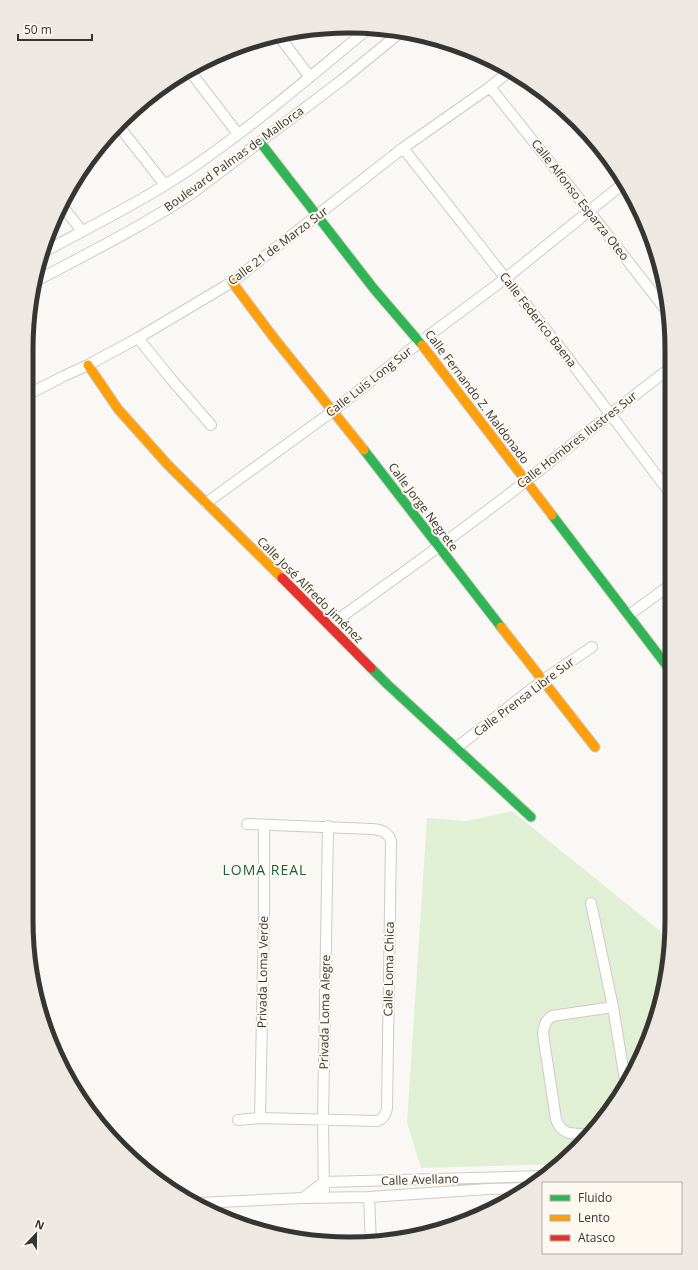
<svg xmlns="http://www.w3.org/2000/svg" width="698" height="1270" font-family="'Open Sans',sans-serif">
<rect width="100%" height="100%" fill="#faf8f4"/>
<path fill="#e1f0d4" d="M512,811L670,939L671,943L661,1005L629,1082L562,1164L421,1168L407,1123L427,818L466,821Z"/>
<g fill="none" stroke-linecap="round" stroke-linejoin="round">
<g stroke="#cdcbc9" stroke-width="12">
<path id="street" d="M278,35L310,77
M189,70L238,134
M490,87L589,211L669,314
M118,125L165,185
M403,148L558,345L670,493
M62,206L82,231
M42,253C91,226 143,201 190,169C253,126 311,76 369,28
M34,282C87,254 141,227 191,194L342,80L402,31
M138,338L171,379L211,425
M27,395L64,376L88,365L138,338L232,282L403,148L490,87L511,70
M206,503L333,411L420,342L506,278L624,183
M629,615L670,585
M330,625C396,578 462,531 526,481C574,443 621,405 669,369
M456,748L543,680L592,647
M591,903L613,1007L626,1086
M260,1118L264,915V825
M238,1120L260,1118L377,1121C383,1119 386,1115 387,1108L391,842C389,832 382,830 372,829L247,824
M586,1134C572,1134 561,1135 556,1119L543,1034C544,1026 545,1021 552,1016L613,1007
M324,1197L323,1119L328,826
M369,1197L371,1243
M303,1198L324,1182L542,1176
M199,1203L303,1198L369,1197L488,1189L524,1188"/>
</g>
<g stroke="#cdcbc9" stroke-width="11">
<path id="fast" d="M260,142L374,289L422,345
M364,450L501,627
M552,515L670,670
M371,668L387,684L531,817"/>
</g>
<g stroke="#cdcbc9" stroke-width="11">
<path id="slow" d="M232,282L274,338L364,450
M422,345L552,515
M88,365L118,409L168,465L282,578
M501,627L595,747"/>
</g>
<g stroke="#cdcbc9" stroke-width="11">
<path id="jam" d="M282,578L371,668"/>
</g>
<use href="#street" stroke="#fefefd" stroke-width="10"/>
<use href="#fast" stroke="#30b455" stroke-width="9"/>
<use href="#slow" stroke="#ff9f0a" stroke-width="9"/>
<use href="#jam" stroke="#e5322d" stroke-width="9"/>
</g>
<g text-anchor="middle" stroke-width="4" stroke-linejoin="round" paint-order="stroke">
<g font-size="12" fill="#363532" stroke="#fdf9f1">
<text transform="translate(234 159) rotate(-36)" y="4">Boulevard Palmas de Mallorca</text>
<text transform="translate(580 200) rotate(52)" y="4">Calle Alfonso Esparza Oteo</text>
<text transform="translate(278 246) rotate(-37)" y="4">Calle 21 de Marzo Sur</text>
<text transform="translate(538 320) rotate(52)" y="4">Calle Federico Baena</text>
<text transform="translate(369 382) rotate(-38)" y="4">Calle Luis Long Sur</text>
<text transform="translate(477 397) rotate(53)" y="4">Calle Fernando Z. Maldonado</text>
<text transform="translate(577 440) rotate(-38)" y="4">Calle Hombres Ilustres Sur</text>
<text transform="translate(423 507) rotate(53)" y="4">Calle Jorge Negrete</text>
<text transform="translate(310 590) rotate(45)" y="4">Calle José Alfredo Jiménez</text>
<text transform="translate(524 697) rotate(-37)" y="4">Calle Prensa Libre Sur</text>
<text transform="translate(389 969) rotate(-89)" y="4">Calle Loma Chica</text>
<text transform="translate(263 972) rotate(-89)" y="4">Privada Loma Verde</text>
<text transform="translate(325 1012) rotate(-89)" y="4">Privada Loma Alegre</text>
<text transform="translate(420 1180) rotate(-2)" y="4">Calle Avellano</text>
</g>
<g font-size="14" letter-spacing="1" fill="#1d5e42" stroke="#fdf9f1">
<text x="265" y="875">LOMA REAL</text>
</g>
</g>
<path d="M0 0H698V1270H0ZM349 33H349A316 316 0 0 1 665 349V921A316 316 0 0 1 349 1237H349A316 316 0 0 1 33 921V349A316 316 0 0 1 349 33Z" fill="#ede9e2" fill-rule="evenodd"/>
<path fill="none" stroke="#363532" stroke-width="5" d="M349 33H349A316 316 0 0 1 665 349V921A316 316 0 0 1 349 1237H349A316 316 0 0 1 33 921V349A316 316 0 0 1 349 33Z"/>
<rect x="542" y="1182" width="140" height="72" fill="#fdf9f1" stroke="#adaba5"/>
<rect x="550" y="1195" width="20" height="6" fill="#30b455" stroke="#adaba5"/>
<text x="578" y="1202" font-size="12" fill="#363532">Fluido</text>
<rect x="550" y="1215" width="20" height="6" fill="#ff9f0a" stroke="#adaba5"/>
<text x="578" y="1222" font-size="12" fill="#363532">Lento</text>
<rect x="550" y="1235" width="20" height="6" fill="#e5322d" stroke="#adaba5"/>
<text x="578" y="1242" font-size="12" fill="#363532">Atasco</text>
<g transform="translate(36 1234) rotate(22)" stroke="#fdf9f1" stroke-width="3" paint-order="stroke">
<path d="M0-3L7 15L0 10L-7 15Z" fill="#363532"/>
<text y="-6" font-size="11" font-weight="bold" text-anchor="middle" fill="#363532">N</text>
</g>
<path d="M18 34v6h74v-6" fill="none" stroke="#363532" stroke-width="2"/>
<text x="24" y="34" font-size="12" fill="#363532" stroke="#fdf9f1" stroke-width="3" paint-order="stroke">50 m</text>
</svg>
